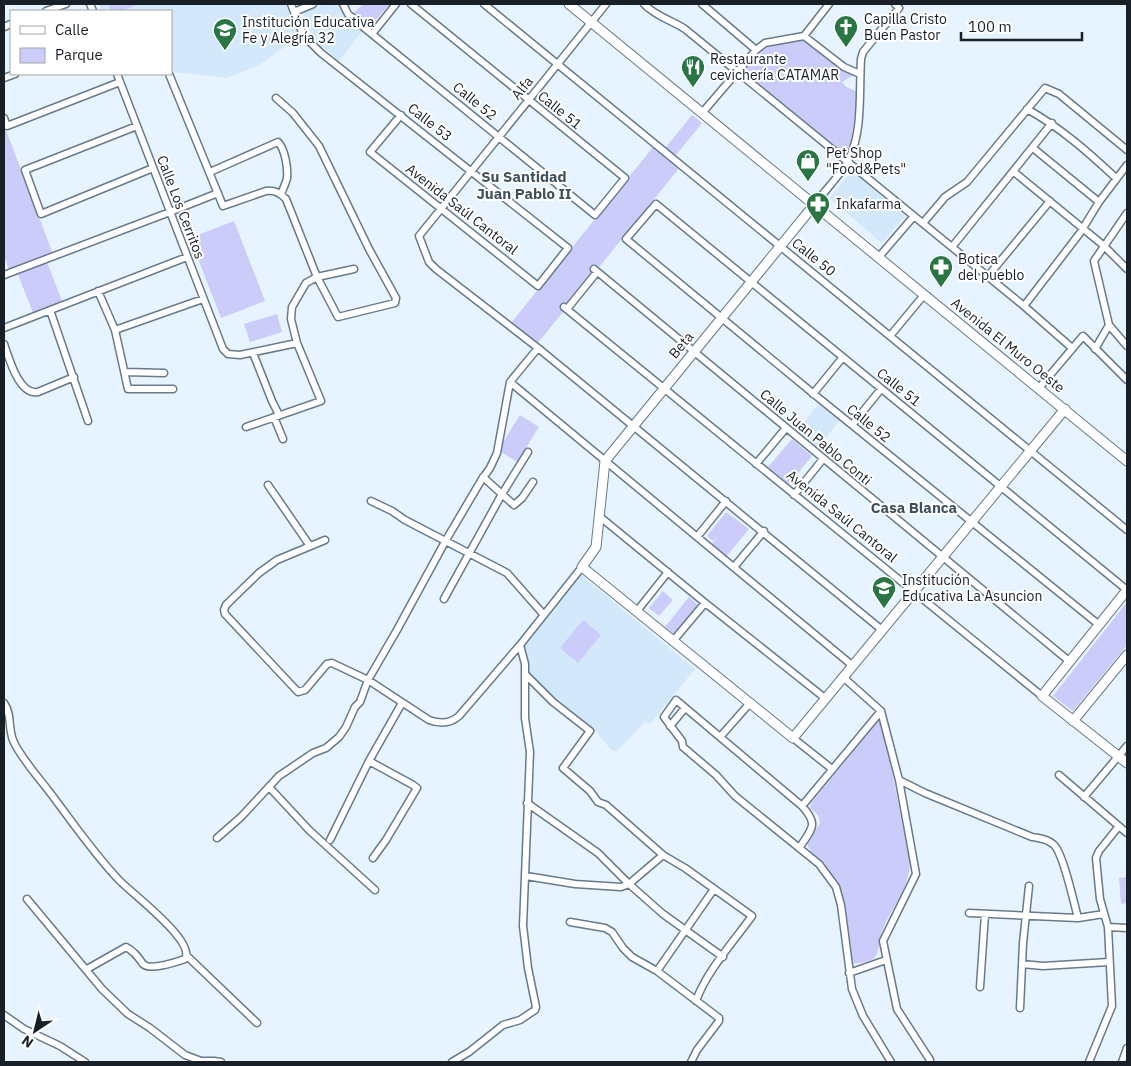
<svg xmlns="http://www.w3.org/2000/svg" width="1131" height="1066" font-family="'IBM Plex Sans',sans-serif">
<rect width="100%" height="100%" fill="#e7f3fe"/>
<path fill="#d4e8fc" d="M99,4H286L299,36L258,66L227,78L174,72L171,66V11H150L149,9L143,11H101Z
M325,4H341L364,29L339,61L312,38L303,13Z
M852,171L905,216L882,243L829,198Z
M820,402L841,419L816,450L795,433Z
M577,575H581L695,669L650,724L646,721L617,751L611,750L595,730L557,700L530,674L523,648Z"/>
<path fill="#cbccf9" d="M108,4H140L121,11H111Z
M363,4H390L368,29L352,15Z
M806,40L854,75L842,82L846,87L858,92L851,141L846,155L744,71L765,48L779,44Z
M692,115L702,123L672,160L680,167L537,344L511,323L654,146L662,152Z
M4,125L53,254L9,270L4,256Z
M234,221L265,301L221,318L190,238Z
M47,262L62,301L33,313L17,272Z
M277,314L282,332L250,342L244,324Z
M520,415L539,427L517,462L498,450Z
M792,439L812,456L789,484L768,467Z
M726,512L749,529L726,557L711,545L718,536L713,541L707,536Z
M663,591L673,600L659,616L649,608Z
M689,597L699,606L675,635L665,627Z
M1127,602V645L1073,711L1053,696Z
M583,620L601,635L578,663L560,648Z
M879,720H882L910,863C909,889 891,908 882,931C879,938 880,952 875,957C871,962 858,963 853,964L850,962C849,937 849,910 838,886C835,879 829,870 824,863C818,857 809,852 807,843L820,823L818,815L810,808L811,803Z
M1127,877V903L1121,904L1119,878Z"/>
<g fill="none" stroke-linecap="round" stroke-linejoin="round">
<g stroke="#687a8a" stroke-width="9">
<path id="street" d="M90,4L93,11
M291,4L303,35L321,53L568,248L538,286L370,152L401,115
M343,4L348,14L367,30L595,215L625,178L411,4
M484,4L1127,530
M606,4L419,236L429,262L436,269L538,348L882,630
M644,4C655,16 671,20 685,29L1024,306L1072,348
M702,4L756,50
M46,11L66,4
M294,12L313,4
M4,27L11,24
M372,34L396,4
M804,36L844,67L860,74
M117,74L223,349L228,354L240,355L297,343
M169,74L223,206L266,191C275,190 280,193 286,199L317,277L338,317L395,303L396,298L369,249L319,146L293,113L276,98
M4,78L15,74
M1027,109C1061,128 1088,152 1116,178
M702,113L756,50L765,43L804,36L829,4
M4,118L7,126L120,82
M137,126L25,170L41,214L153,168
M1033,148L1099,202
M210,172L278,142C285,149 288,168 287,178C286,183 283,189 281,194
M1014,172L1103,245L1127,269
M814,205C825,190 841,175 849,159C863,131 859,90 861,59L863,52L899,8L895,4
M1127,213L1094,261L1109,325L1127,346
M923,223L945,197L967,182L1045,88L1059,94L1127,150
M952,247L1052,123
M878,258L914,216
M594,269L1069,661
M4,275L170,212L218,193
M988,276L1050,201
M98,291L115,330L128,389H173
M1024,306L1080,233L1099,202L1127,165
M564,307L1042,696
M567,309L597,272
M50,310L88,421
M4,328L187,257
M115,330L203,299
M890,336L924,295
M4,344C9,358 19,396 38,392L74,377
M1095,349L1109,325
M253,353L272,401L279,415
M125,372L164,373
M510,382L853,666
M1039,388L1083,336L1127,380
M813,394L843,357
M274,417L283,439
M852,425L881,389
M246,427L321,401L297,343L291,319L292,307L306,283L317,277L354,269
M756,464L786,428
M483,477L514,505L522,498L533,482
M268,485L310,546
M794,495L823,459
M371,501L392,511L405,520L507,573L544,615
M599,516L704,602L826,699
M697,537L726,501
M325,540L277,560L259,573L226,605L224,610L225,614L298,692L305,690L327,664L332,663L368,680L429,720C440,724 450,724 459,716L520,645L582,567
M734,567L764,531
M444,599L502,494L528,452
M637,611L668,572
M1098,624L815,395L626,239L656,204L1127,590
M673,641L705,603
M525,674L553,702L590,731L563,768L590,791L598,802L606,805L663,855L685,868L752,916C734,941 706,972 696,1001
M843,677L881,711L899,780L916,874L883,941L897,1009L930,1060L929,1062
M4,703C12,714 8,728 13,740C18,754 38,777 48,790C71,820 93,853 119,880C131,893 196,941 185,959C176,962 150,971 143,964C138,957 134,951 126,947L87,969
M670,726L685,708
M720,737L750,703
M793,738L832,769
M369,761L413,785L417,788L386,840L373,858
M1059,775L1127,833
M899,780L925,793L1032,837C1039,838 1048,839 1054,845C1063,853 1074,903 1078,918
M270,788L309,830L375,890
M1084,797L1127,746
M527,803L598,853L629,884L663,914L723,957
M802,806L881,711
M217,838L241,817L279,776L313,753L326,748L339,737L346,727L355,707L360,702L368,680L397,630L446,540L482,479L490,468L497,453L510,382L538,348
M330,840L369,761L402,703
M800,847C812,828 819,825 802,806L676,700L664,717L682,741L683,747L716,775L735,796L819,864L836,887L841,905L852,989L863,1016L891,1062
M526,876L575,884L621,887L629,884L663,855
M27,899L102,989L128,1014L150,1028L185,1055L201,1061H214L221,1062
M969,913L1078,918L1104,914
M570,922L605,928L612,932L623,948L632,957L657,971L719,1018V1021L697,1050L691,1062
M1108,927L1100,899L1096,858L1099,851L1119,826
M187,956L257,1023
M1022,964L1043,966L1109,962
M657,971L714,889
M849,973L886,960
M980,987L985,914
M1020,1008L1023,943L1029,886
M4,1015L24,1029L60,1046L85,1062
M452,1062L469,1052L503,1025L520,1020L535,1010L536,1007L528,968L523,926L530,752L525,718V664L520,645
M1089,1062L1112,1006L1108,927L1127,928
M1122,1062L1127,1048"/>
</g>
<g stroke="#687a8a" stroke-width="11">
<path id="secondary" d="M569,4L1127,461
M814,205L605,461L596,547L582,567L793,738L1065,409
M1127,590L1042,696L1127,763
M1073,721L1127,655"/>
</g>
<use href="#street" stroke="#fff" stroke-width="6"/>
<use href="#secondary" stroke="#fff" stroke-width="9"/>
</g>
<defs>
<g id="church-pin" transform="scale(1.25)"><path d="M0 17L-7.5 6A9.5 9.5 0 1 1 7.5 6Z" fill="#2a7544" stroke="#fff"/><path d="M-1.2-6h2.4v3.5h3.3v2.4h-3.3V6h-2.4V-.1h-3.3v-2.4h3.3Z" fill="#fff"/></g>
<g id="school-pin" transform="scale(1.25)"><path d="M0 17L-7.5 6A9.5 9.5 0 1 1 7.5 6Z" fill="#2a7544" stroke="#fff"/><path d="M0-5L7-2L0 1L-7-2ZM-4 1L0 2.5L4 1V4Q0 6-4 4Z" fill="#fff"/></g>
<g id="restaurant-pin" transform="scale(1.25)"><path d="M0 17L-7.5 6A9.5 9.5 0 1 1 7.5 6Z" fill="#2a7544" stroke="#fff"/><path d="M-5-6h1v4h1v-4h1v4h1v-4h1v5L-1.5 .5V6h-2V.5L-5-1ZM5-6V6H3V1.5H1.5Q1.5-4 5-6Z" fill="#fff"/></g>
<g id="shop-pin" transform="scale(1.25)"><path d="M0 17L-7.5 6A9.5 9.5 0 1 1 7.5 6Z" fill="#2a7544" stroke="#fff"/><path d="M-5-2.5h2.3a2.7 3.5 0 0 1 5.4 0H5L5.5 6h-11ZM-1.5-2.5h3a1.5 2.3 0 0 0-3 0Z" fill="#fff"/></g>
<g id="pharmacy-pin" transform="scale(1.25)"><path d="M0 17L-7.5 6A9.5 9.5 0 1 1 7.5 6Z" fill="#2a7544" stroke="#fff"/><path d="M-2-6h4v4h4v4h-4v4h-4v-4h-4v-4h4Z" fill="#fff"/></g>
</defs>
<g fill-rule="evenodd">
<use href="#church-pin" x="846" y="27"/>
<use href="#school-pin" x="225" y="30"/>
<use href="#restaurant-pin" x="693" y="67"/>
<use href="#shop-pin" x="808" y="161"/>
<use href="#pharmacy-pin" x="818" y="204"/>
<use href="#pharmacy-pin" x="941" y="267"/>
<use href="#school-pin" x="884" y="588"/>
</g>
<g text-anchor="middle" stroke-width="4" stroke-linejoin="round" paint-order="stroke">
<g font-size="14" fill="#181f26" stroke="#fff" text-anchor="start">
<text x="864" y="24">Capilla Cristo<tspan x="864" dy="16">Buen Pastor</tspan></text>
<text x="242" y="27">Institución Educativa<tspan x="242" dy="16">Fe y Alegría 32</tspan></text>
<text x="710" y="64">Restaurante<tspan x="710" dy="16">cevichería CATAMAR</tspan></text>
<text x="826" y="158">Pet Shop<tspan x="826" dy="16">"Food&amp;Pets"</tspan></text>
<text x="836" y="209">Inkafarma</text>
<text x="958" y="264">Botica<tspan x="958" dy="16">del pueblo</tspan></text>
<text x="902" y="585">Institución<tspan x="902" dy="16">Educativa La Asuncion</tspan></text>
</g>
<g font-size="14" fill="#181f26" stroke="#fff">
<text transform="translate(522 88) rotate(-51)" y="5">Alfa</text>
<text transform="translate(475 101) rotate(39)" y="5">Calle 52</text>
<text transform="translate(560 110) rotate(39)" y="5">Calle 51</text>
<text transform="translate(430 122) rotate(38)" y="5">Calle 53</text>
<text transform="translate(181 207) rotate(69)" y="5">Calle Los Cerritos</text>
<text transform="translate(462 209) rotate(38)" y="5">Avenida Saúl Cantoral</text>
<text transform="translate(814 257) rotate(39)" y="5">Calle 50</text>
<text transform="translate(681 345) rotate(-50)" y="5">Beta</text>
<text transform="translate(1008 345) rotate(39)" y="5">Avenida El Muro Oeste</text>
<text transform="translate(899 387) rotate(39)" y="5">Calle 51</text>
<text transform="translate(869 423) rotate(39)" y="5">Calle 52</text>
<text transform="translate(816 437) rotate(40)" y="5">Calle Juan Pablo Conti</text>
<text transform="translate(842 516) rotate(39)" y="5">Avenida Saúl Cantoral</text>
</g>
<g font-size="15" font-weight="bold" fill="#3e4f5e" stroke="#fff">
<text x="524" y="182">Su Santidad<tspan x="524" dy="17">Juan Pablo II</tspan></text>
<text x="914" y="513">Casa Blanca</text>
</g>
</g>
<rect width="1131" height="1066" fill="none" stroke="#181f26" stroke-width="10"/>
<rect x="10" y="10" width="162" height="65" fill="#ffffff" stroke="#a3a5a8"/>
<rect x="20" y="26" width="25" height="8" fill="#ffffff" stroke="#a3a5a8"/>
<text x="55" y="35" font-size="15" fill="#181f26">Calle</text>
<rect x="20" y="48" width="25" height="15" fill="#cbccf9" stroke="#a3a5a8"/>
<text x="55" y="60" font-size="15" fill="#181f26">Parque</text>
<g transform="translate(35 1031) rotate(215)" stroke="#ffffff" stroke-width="4" paint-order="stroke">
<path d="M0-4L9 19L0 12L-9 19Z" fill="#181f26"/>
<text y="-8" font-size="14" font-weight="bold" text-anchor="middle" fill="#181f26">N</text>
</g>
<path d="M961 32v8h121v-8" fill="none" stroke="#181f26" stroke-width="2.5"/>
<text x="968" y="32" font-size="15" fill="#181f26" stroke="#ffffff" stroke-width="4" paint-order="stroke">100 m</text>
</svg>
